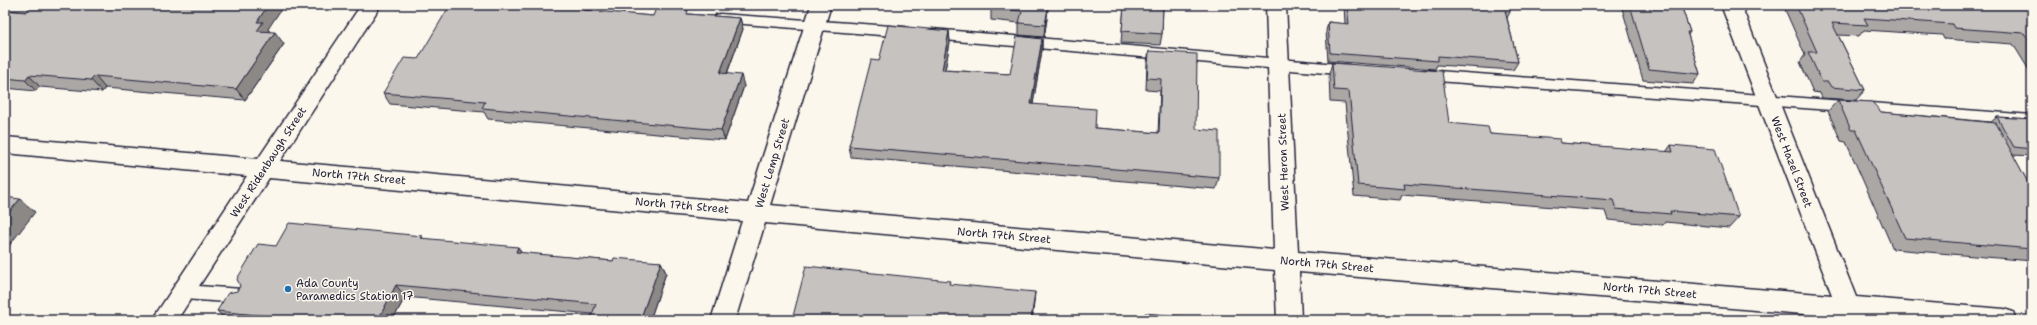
<svg xmlns="http://www.w3.org/2000/svg" width="2037" height="325" font-family="'Shantell Sans',sans-serif">
<rect width="100%" height="100%" fill="#fbf7ec"/>
<filter id="ink" filterUnits="userSpaceOnUse"><feTurbulence type="fractalNoise" baseFrequency=".025" numOctaves="2"/><feDisplacementMap in="SourceGraphic" scale="8" xChannelSelector="R" yChannelSelector="G"/><feConvolveMatrix kernelMatrix="1 2 1 2 8 2 1 2 1" color-interpolation-filters="sRGB"/></filter>
<g filter="url(#ink)">
<g fill="none" stroke-linecap="round" stroke-linejoin="round">
<g stroke="#22223b" stroke-width="3">
<path id="lane" d="M540,5H609L674,10L678,11L680,14L678,17L674,18L546,9L542,8Z
M720,14L905,27L910,29L911,32L910,35L905,37L720,22L716,21L714,18L716,15Z
M932,29L1349,65L1354,67L1356,70L1354,73L1349,75L932,39L927,37L926,34L927,31Z
M1424,70L2032,115V125L1424,80L1419,78L1417,75L1419,72Z
M183,285L242,289L247,291L250,296L247,301L242,303L183,299L178,297L175,292L178,287Z"/>
</g>
<g stroke="#22223b" stroke-width="3">
<path id="street" d="M361,5H381L280,161L748,203L811,5H831L770,205L1274,250L1266,5H1286L1298,252L1832,295L1721,5H1741L1856,297L2004,309L2013,312L2016,320H1841L1840,317L1299,272L1301,320H1277L1275,270L765,223L735,320H711L742,221L269,178L177,320H152L247,176L5,153V137L258,159Z"/>
</g>
<use href="#lane" fill="#fbf7ec" fill-rule="evenodd"/>
<use href="#street" fill="#fbf7ec" fill-rule="evenodd"/>
</g>
<path fill="#aaa7a5" stroke="#22223b" d="M587,5L590,11L653,16L689,14L740,18L743,29L727,74L744,86L725,140L488,119L484,112L390,104L383,93L418,59Z
M664,5H698L696,9L665,7Z
M1035,5L1047,19L1044,37L1019,35V23L991,20V9Z
M1124,5H1163L1162,34L1160,45L1121,43Z
M1344,5H1509L1510,12L1507,18L1518,62L1513,70L1437,65L1435,69L1328,61L1326,31L1328,22L1345,24Z
M1621,5H1681L1690,32L1688,35L1700,74L1693,84L1643,80Z
M1783,5H2032V75L2013,44L1944,39L1942,35L1864,30L1859,36L1838,35L1865,90L1856,100L1822,98L1820,93L1813,92L1800,62L1805,55Z
M5,10L268,29L270,32L284,44L245,100L105,88L102,92L40,87L36,91L5,88Z
M949,31L950,42L945,70L1010,74L1042,39V50L1033,104L1095,128L1158,133L1160,91L1146,90L1147,62L1149,51L1196,129L1219,178L1216,189L851,157L849,146L879,61Z
M1332,63L1449,123L1490,134L1561,143L1666,152L1671,145L1739,217L1729,228L1665,222L1663,225L1608,220L1605,211L1402,195L1400,200L1354,196L1345,103L1330,102L1329,74Z
M1838,100L1881,112L1991,122L1997,117L2032,119V156L2013,155L2032,190V261L1893,249L1846,142L1841,141L1828,111Z
M422,236L423,239L521,253L613,261L661,262L666,273L650,320H590L592,314L405,297L393,320H226L217,311L237,291L240,286L276,246Z"/>
<path fill="#8b8886" stroke="#22223b" d="M268,5H284L268,29L271,34L257,31V22Z
M585,5H587L591,14L583,10Z
M695,5H698L696,9Z
M1048,8L1047,19L1044,37L1045,25Z
M740,18L743,29L723,84L720,73Z
M949,31L950,42L943,81L942,70Z
M275,32L284,44L245,100L236,89Z
M1042,39V50L1031,115V104Z
M29,75L40,87L36,91L25,80Z
M741,75L744,86L725,140L721,130Z
M95,76L105,88L102,92L91,80Z
M20,199L35,212L5,251V217Z
M518,247L525,259L516,252Z
M661,262L666,273L650,320H640Z
M396,285L405,297L393,320H378Z
M1035,292L1034,303L1032,320H1031Z"/>
<path fill="#c6c2c0" stroke="#22223b" d="M32,5H268L257,22H263L257,31L275,32L236,89L95,76L91,80L29,75L25,80L5,78V10L26,12Z
M450,5H585L583,10L653,16L656,8L688,10L687,14L740,18L720,73L741,75L721,130L482,108L485,102L383,93L404,58L418,59Z
M991,5H1033L1048,8L1045,25L1019,23L1022,11L991,9Z
M1124,5H1163L1162,34L1122,31Z
M1347,5H1509L1510,12L1505,11L1518,62L1438,56V61L1330,53L1328,22L1349,24Z
M1630,5H1681L1690,32H1687L1700,74L1649,69Z
M1796,5H2032V46L2024,33L1954,28L1952,24L1864,18L1868,25L1832,23L1865,90L1831,87L1828,82H1822L1808,52H1817Z
M888,25L949,31L942,70L1010,74L1017,36L1042,39L1031,104L1096,109L1095,128L1159,133L1161,79L1147,78L1149,51L1197,54L1196,129L1219,131V178L849,146L871,60L879,61Z
M1332,63L1442,71L1449,123L1488,127L1490,134L1560,139L1561,143L1673,152L1671,145L1715,149L1739,217L1670,211L1671,214L1616,209L1613,200L1404,184L1405,189L1358,185L1349,91L1334,90Z
M1838,100L1872,102L1881,112L1996,123L2032,190V249L1905,238L1856,130H1851Z
M1997,117L2032,119V149L2014,147Z
M5,197L20,199L5,217Z
M289,223L422,236L420,238L518,247L516,252L613,261L614,258L661,262L640,320H590L596,304L396,285L378,320H307L217,311L228,293L237,291L240,286L237,279L258,244L276,246Z
M806,266L950,281L949,284L1035,292L1031,320H792Z
M1145,313L1213,319V320H1145Z"/>
</g>
<circle fill="#1f6fb2" stroke="#fbf7ec" stroke-width="1.5" cx="288" cy="289" r="4"/>
<g text-anchor="middle" stroke-width="3" stroke-linejoin="round" paint-order="stroke">
<g font-size="11" fill="#22223b" stroke="#fbf7ec">
<text transform="translate(268 162) rotate(-57)" y="4">West Ridenbaugh Street</text>
<text transform="translate(1283 162) rotate(-92)" y="4">West Heron Street</text>
<text transform="translate(1792 162) rotate(69)" y="4">West Hazel Street</text>
<text transform="translate(772 163) rotate(-73)" y="4">West Lemp Street</text>
<text transform="translate(359 176) rotate(5)" y="4">North 17th Street</text>
<text transform="translate(682 205) rotate(5)" y="4">North 17th Street</text>
<text transform="translate(1004 235) rotate(5)" y="4">North 17th Street</text>
<text transform="translate(1327 264) rotate(5)" y="4">North 17th Street</text>
<text transform="translate(1650 290) rotate(5)" y="4">North 17th Street</text>
</g>
<g font-size="11" fill="#22223b" stroke="#fbf7ec" text-anchor="start">
<text x="296" y="287">Ada County<tspan x="296" dy="13">Paramedics Station 17</tspan></text>
</g>
</g>
<rect width="2037" height="325" fill="none" stroke="#fbf7ec" stroke-width="20"/>
<rect x="10" y="10" width="2017" height="305" fill="none" stroke="#22223b" stroke-width="1.5" filter="url(#ink)"/>
</svg>
